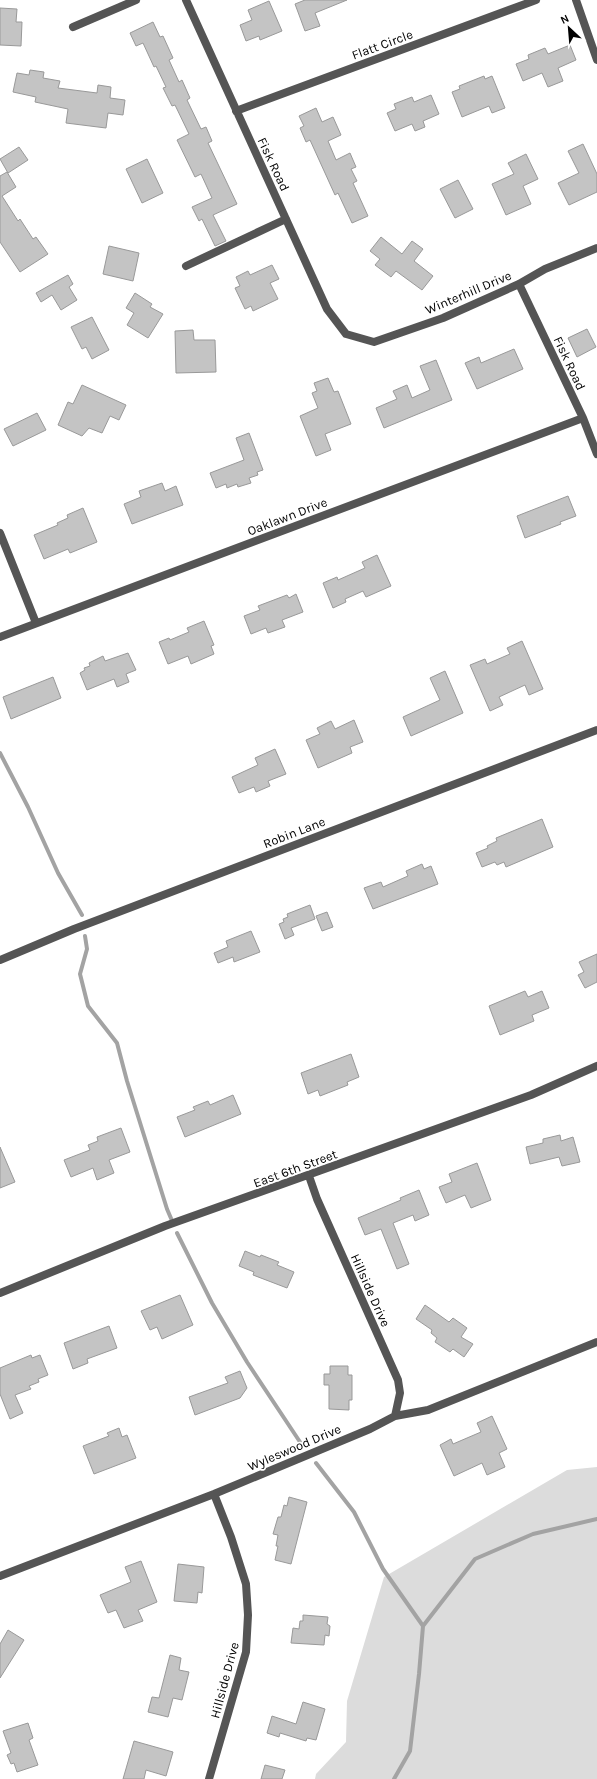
<svg xmlns="http://www.w3.org/2000/svg" width="597" height="1779" font-family="Karla,sans-serif">
<rect width="100%" height="100%" fill="#fff"/>
<path fill="#dcdcdc" d="M597,1467V1779H315L316,1774L346,1742L347,1701L384,1577L567,1470Z"/>
<g fill="none" stroke-linecap="round" stroke-linejoin="round">
<path stroke="#a3a3a3" stroke-width="4" d="M0,753L28,807L58,873L82,915
M85,936L87,949L80,974L88,1006L117,1043L127,1081L167,1209L173,1223
M177,1233L212,1303L247,1362L302,1445
M316,1463L354,1512L383,1569L423,1626
M394,1779L410,1751L419,1674L423,1626L475,1559L533,1534L597,1519"/>
</g>
<path fill="#c4c4c4" stroke="#999" d="M305,0H347L315,13L320,26L305,31L295,4Z
M269,1L282,31L260,40L259,36L246,41L240,25L252,20L248,10Z
M0,8L17,9L16,22H22L21,46L0,45Z
M153,22L160,37L163,36L173,58L169,60L179,82L182,80L190,98L187,100L201,129L206,127L212,141L208,143L237,204L213,215L226,241L215,246L202,219L199,221L192,207L212,198L201,174L195,177L177,140L189,134L175,105L172,106L163,88L166,87L156,66L154,67L143,43L136,46L130,33Z
M570,45L576,60L558,68L563,81L548,87L542,73L523,81L516,64L529,59L528,55L545,48L548,54Z
M30,70L44,72L43,78L60,81L58,88L97,93L98,85L111,87L110,98L125,100L123,115L108,113L106,128L66,123L68,109L35,102L36,97L13,92L17,73L29,75Z
M484,76L485,79L492,76L505,108L492,113L489,106L462,117L452,92L460,89L459,86Z
M431,95L439,114L423,121L425,127L415,131L412,124L395,131L387,113L396,109L394,104L412,97L414,102Z
M316,108L322,122L333,117L341,135L328,141L336,160L350,153L356,167L351,169L357,181L353,183L368,216L352,223L338,193L335,195L310,140L306,142L300,128L304,126L299,116Z
M583,144L597,174V192L569,205L558,183L579,173L568,151Z
M19,147L28,160L8,173L0,159Z
M526,154L538,179L523,186L531,204L506,215L492,184L514,174L508,163Z
M147,159L163,193L142,203L126,169Z
M7,172L16,187L2,196L18,221L20,219L33,239L36,237L48,254L20,272L0,242V176Z
M458,180L473,209L455,218L440,189Z
M381,237L402,254L412,241L423,249L414,261L433,276L422,290L396,271L391,277L375,265L380,259L370,251Z
M109,246L139,253L133,281L103,274Z
M272,265L279,279L270,283L278,299L253,311L251,306L245,309L235,288L240,286L236,277L248,271L250,275Z
M68,275L73,284L69,287L77,300L61,310L52,295L41,302L36,293Z
M135,293L152,304L150,307L163,314L148,338L127,325L134,313L126,308Z
M92,317L109,350L92,359L86,347L82,349L71,327Z
M587,329L596,347L577,357L568,338Z
M193,330L194,340H215L216,372L176,373L175,331Z
M514,349L523,369L477,389L465,363L479,357L481,363Z
M436,360L452,400L384,428L376,408L397,399L393,391L407,385L412,398L430,390L420,366Z
M328,378L334,392L338,391L351,424L325,434L331,450L316,456L300,416L318,408L312,393L317,391L314,383Z
M82,385L126,405L119,420L110,416L102,433L89,428L82,436L58,425L68,402L73,404Z
M37,413L46,430L13,446L4,429Z
M249,433L263,470L257,472L258,475L249,478L251,483L238,487L237,484L227,488L226,484L216,488L210,473L244,460L236,438Z
M162,483L165,491L176,486L183,505L132,524L124,504L141,497L139,491Z
M568,496L576,516L560,522L561,524L525,538L517,516Z
M83,508L97,542L70,553L68,549L44,559L34,535L58,525L57,523L68,518L67,515Z
M377,555L391,586L366,597L363,591L345,599L346,602L333,608L323,583L337,577L338,580L365,568L362,562Z
M296,594L303,612L282,620L285,627L268,633L266,628L251,634L244,616L260,610L258,606L287,595L289,598Z
M204,621L214,645L211,646L214,654L191,664L188,656L168,664L159,642L169,638L170,640L189,632L187,628Z
M522,641L543,689L529,695L525,685L499,697L503,705L490,711L470,665L485,659L487,664L510,654L507,648Z
M128,653L136,670L126,674L129,682L117,687L114,679L87,690L80,673L85,670L84,668L90,666L89,663L103,656L105,661Z
M445,671L463,713L411,736L403,717L440,700L430,678Z
M53,677L61,698L11,719L3,697Z
M354,720L363,742L350,747L352,753L318,768L306,740L320,734L317,728L331,721L335,729Z
M275,749L286,774L268,781L270,786L256,792L254,787L239,793L232,777L258,765L255,758Z
M542,819L553,847L506,867L504,862L497,865L495,862L482,867L476,853L488,848L487,846L497,841L496,838Z
M422,864L424,869L431,866L438,884L373,909L364,888L381,882L383,887L408,876L406,871Z
M310,905L315,919L291,928L294,935L285,939L279,924L284,922L283,919L288,917L287,914Z
M327,912L333,927L322,931L316,916Z
M251,931L260,952L234,962L233,957L218,963L214,953L228,947L226,941Z
M597,954V982L585,988L578,975L584,972L579,962Z
M525,991L528,997L542,991L549,1008L532,1015L534,1021L500,1035L489,1006Z
M351,1054L359,1077L347,1082L348,1085L320,1096L318,1090L308,1094L301,1073Z
M233,1095L241,1114L185,1137L177,1117L195,1110L193,1107L208,1101L210,1105Z
M121,1128L130,1152L109,1160L114,1173L97,1180L93,1168L71,1177L64,1160L90,1150L88,1145L98,1141L97,1137Z
M560,1135L561,1141L573,1137L580,1162L562,1166L559,1157L530,1164L526,1147L543,1143V1139Z
M0,1147L15,1182L0,1188Z
M477,1163L491,1200L471,1208L465,1195L446,1203L439,1187L452,1182L449,1174Z
M419,1190L429,1215L415,1221L413,1215L393,1223L409,1264L397,1269L381,1229L365,1235L358,1218L401,1200L400,1198Z
M245,1251L260,1257L261,1255L279,1262L277,1265L294,1272L287,1288L253,1275L254,1272L239,1266Z
M180,1295L193,1325L162,1339L157,1327L150,1330L141,1311Z
M425,1305L449,1322L453,1318L467,1328L461,1337L473,1344L464,1357L453,1349L450,1352L435,1342L437,1338L431,1333L432,1330L416,1319Z
M109,1326L117,1348L87,1359L88,1363L73,1369L64,1343Z
M31,1355L32,1358L40,1355L48,1375L38,1379L39,1382L29,1386L31,1389L15,1395L23,1413L10,1419L0,1394V1368Z
M330,1366H348V1375H352V1400H349V1410L329,1409V1385H324V1374H330Z
M240,1371L247,1388L240,1398L195,1415L189,1397L228,1383L225,1377Z
M492,1416L507,1449L499,1453L505,1467L487,1475L482,1463L454,1476L440,1445L451,1439L453,1444L481,1432L477,1423Z
M119,1428L122,1437L127,1435L136,1458L94,1474L83,1446L109,1436L107,1433Z
M289,1497L307,1502L291,1564L275,1560L278,1546H276L278,1535L273,1534L278,1517H281L284,1505L287,1506Z
M141,1561L157,1602L138,1610L143,1621L124,1628L116,1610L108,1613L100,1595L131,1582L125,1567Z
M178,1564L204,1567L202,1593L198,1592L197,1603L174,1601Z
M303,1615L328,1617L327,1624L330,1626L329,1636L325,1635L324,1645L291,1643L293,1628L299,1629L300,1621H303Z
M8,1630L24,1640L0,1678V1644Z
M170,1655L181,1658L179,1670L189,1672L182,1700L173,1698L168,1717L148,1712L152,1697L159,1698Z
M303,1702L325,1709L316,1740L307,1738L306,1741L280,1733L279,1737L267,1733L272,1716L296,1724Z
M28,1723L33,1738L29,1740L38,1765L17,1772L14,1763L11,1764L7,1755L11,1753L3,1731Z
M134,1741L173,1752L166,1776L146,1770L144,1779H123Z
M265,1765L285,1770L282,1779H261Z"/>
<g fill="none" stroke-linecap="round" stroke-linejoin="round">
<path stroke="#555" stroke-width="8" d="M186,0L327,309L346,334L374,342L443,318L519,284L545,269L597,248
M576,0L597,60
M73,27L136,0
M236,111L536,0
M186,266L286,219
M519,284L583,418L597,454
M0,533L36,623
M0,637L583,418
M0,960L74,929L597,730
M309,1176L317,1199L398,1380L400,1393L395,1416
M0,1293L165,1226L531,1095L597,1066
M0,1576L214,1494L370,1429L395,1416L428,1410L597,1342
M209,1779L246,1652L248,1615L246,1584L231,1537L214,1494"/>
</g>
<g text-anchor="middle" stroke-width="3.5" stroke-linejoin="round" paint-order="stroke">
<g font-size="13" fill="#000" stroke="#fff">
<text transform="translate(382 44) rotate(-20)" y="5">Flatt Circle</text>
<text transform="translate(274 164) rotate(65)" y="5">Fisk Road</text>
<text transform="translate(468 292) rotate(-23)" y="5">Winterhill Drive</text>
<text transform="translate(570 363) rotate(65)" y="5">Fisk Road</text>
<text transform="translate(287 516) rotate(-21)" y="5">Oaklawn Drive</text>
<text transform="translate(294 832) rotate(-21)" y="5">Robin Lane</text>
<text transform="translate(295 1168) rotate(-20)" y="5">East 6th Street</text>
<text transform="translate(371 1290) rotate(66)" y="5">Hillside Drive</text>
<text transform="translate(294 1447) rotate(-23)" y="5">Wyleswood Drive</text>
<text transform="translate(224 1680) rotate(-75)" y="5">Hillside Drive</text>
</g>
</g>
<g transform="translate(569 28) rotate(334)" stroke="#ffffff" stroke-width="3" paint-order="stroke">
<path d="M0-3L7 15L0 10L-7 15Z" fill="#000000"/>
<text y="-6" font-size="11" font-weight="bold" text-anchor="middle" fill="#000000">N</text>
</g>
</svg>
